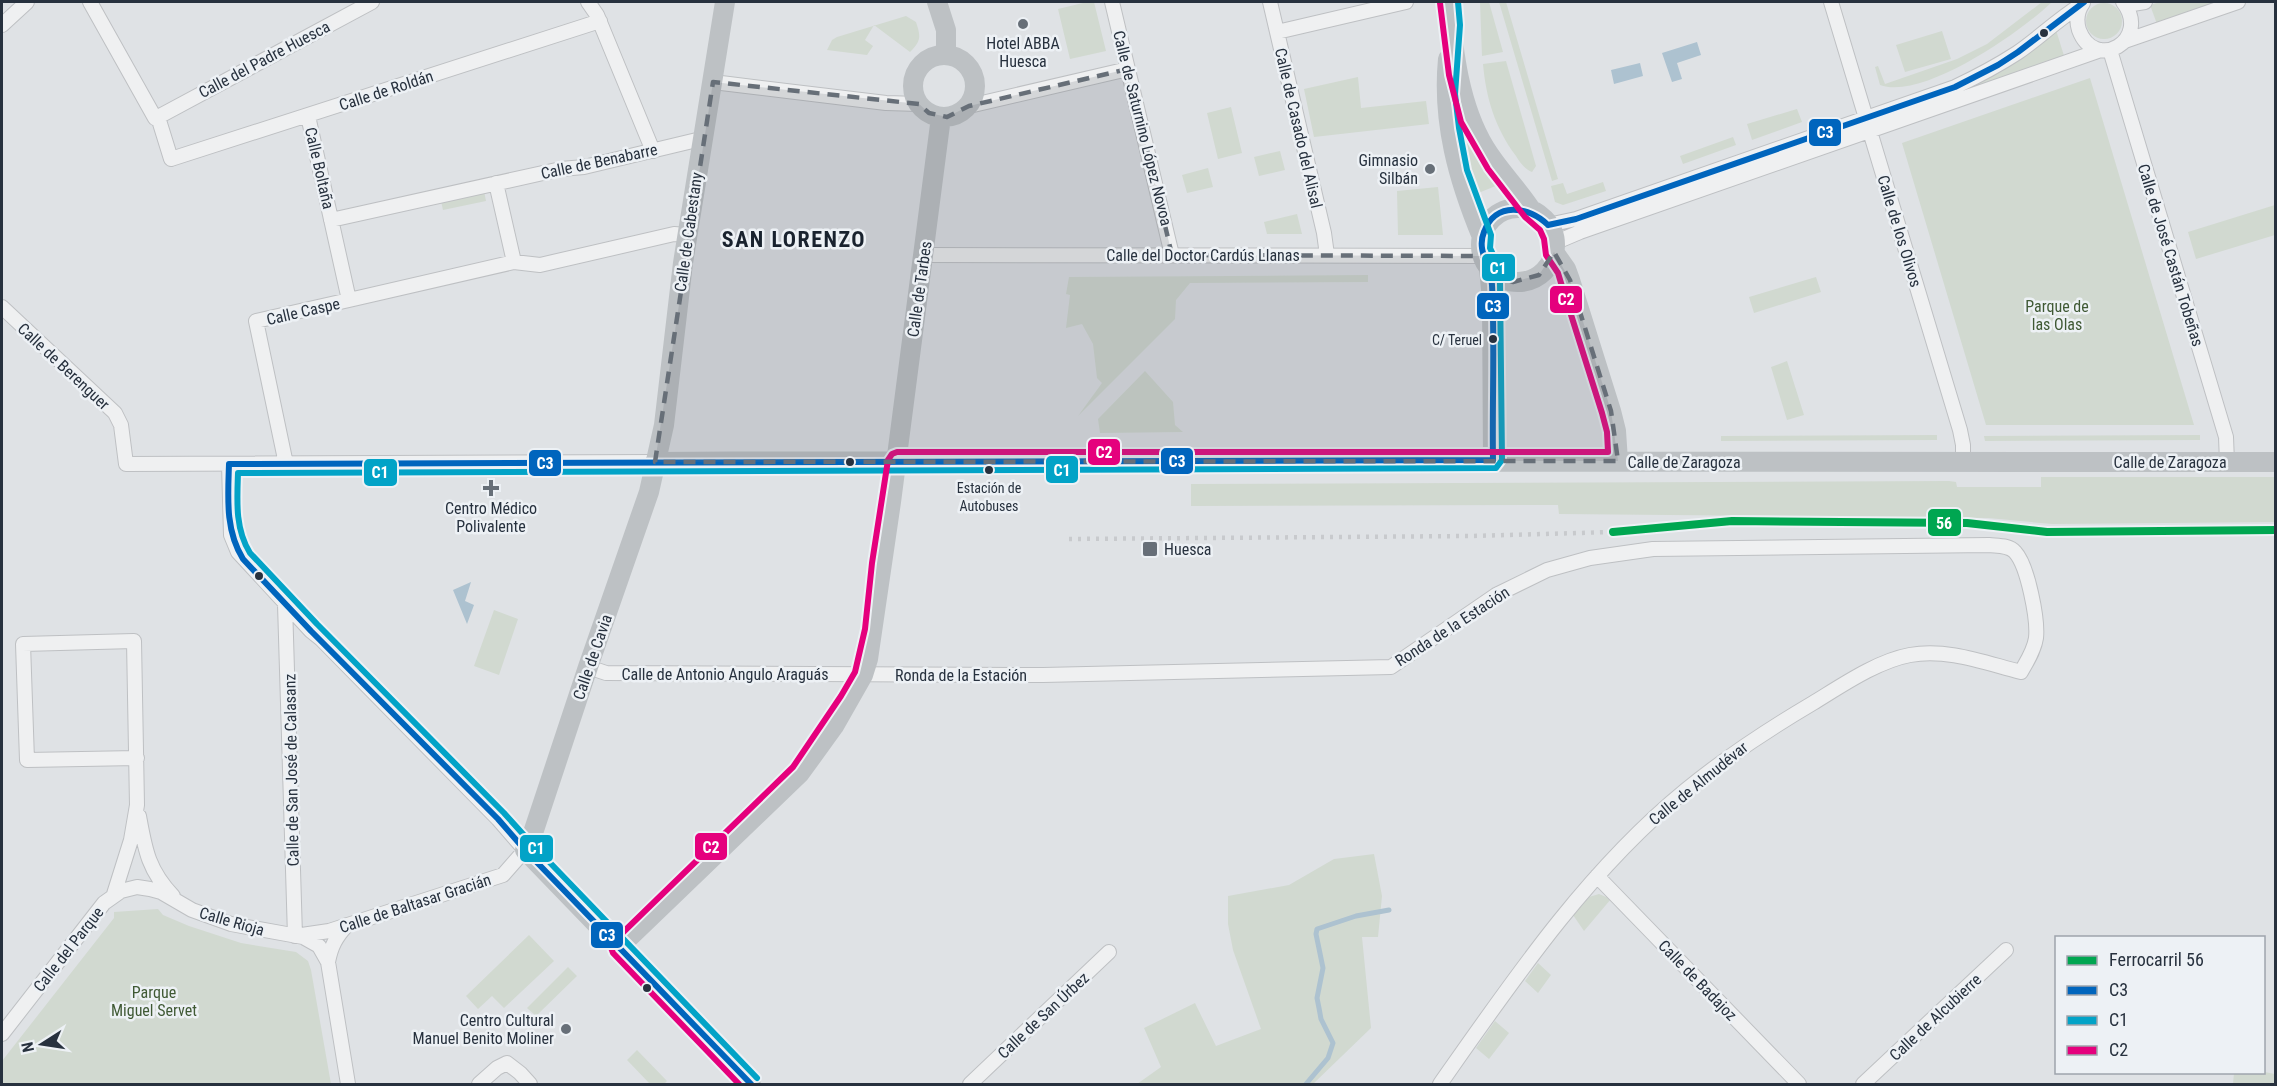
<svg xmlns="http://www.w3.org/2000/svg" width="2277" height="1086" font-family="'Roboto Condensed',sans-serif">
<rect width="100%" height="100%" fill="#dfe2e5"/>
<path fill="#d1d9d0" d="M1087,2H1094L1106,51L1070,59L1058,9Z
M1480,2H1489L1503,52L1482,56Z
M1499,2H1506L1558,179L1552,181Z
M2042,2H2052C2022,31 1923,101 1880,85L1875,67L1878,66L1885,84L1957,59L1987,44Z
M2160,2H2221L2157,24L2150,5Z
M2086 21a18 18 0 1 1 36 0a18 18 0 1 1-36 0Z
M906,16L916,22C921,37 921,41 910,52L874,25L865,40L873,46L867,55L827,50L832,40L837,37Z
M2056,30L2065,59L1896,117Z
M1942,31L1951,59L1905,72L1896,45Z
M1506,61L1536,166L1532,172C1525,169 1520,163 1516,156C1495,128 1486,98 1483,64Z
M1358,77L1361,108L1426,101L1429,124L1314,137L1304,89Z
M2090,78L2194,425H1986L1902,143Z
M1231,107L1242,153L1218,159L1207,113Z
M1797,109L1802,122L1752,140L1747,124Z
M1460,125L1476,155L1498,185L1476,194L1463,148Z
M1733,137L1736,145L1683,164L1680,156Z
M1280,151L1285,170L1259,176L1254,157Z
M1208,168L1213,187L1187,193L1182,175Z
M1603,182L1606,191L1563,205L1555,202L1551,186L1563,183L1567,194Z
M1438,187L1443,235H1398L1397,191Z
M484,191L486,201L443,210L441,201Z
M2275,205V235L2196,259L2188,232Z
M1297,214L1302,234H1267L1264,222Z
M1368,275V282L1190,283L1176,300L1175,319L1078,416L1102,383L1097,378L1093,344L1082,324L1066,328L1070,295L1066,294L1069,277Z
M1816,277L1821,292L1754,313L1749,297Z
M1787,361L1804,415L1787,420L1771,367Z
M1145,371L1173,402L1175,425L1183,432L1100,433L1098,419Z
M1937,435V440L1721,441V436Z
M2200,435V440L1985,441L1984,436Z
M2041,477H2275V522L2052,524L1988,518L1559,514L1558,505L1191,506V484L1949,481L1956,482L1957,487H2041Z
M494,610L518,619L499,675L474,666Z
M1374,854L1382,896L1378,937H1362L1371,1028L1313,1084H1137L1161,1067L1144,1028L1195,1003L1216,1046L1261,1029L1233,950L1228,924V896L1289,885L1334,859Z
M1599,894L1611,899L1584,931L1573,915L1589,897Z
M158,909L163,915L189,926L241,943L296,952L308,961L311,970L331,1084H2V1061L114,918V912Z
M529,935L554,961L504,1008L492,996L478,1009L466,996Z
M1538,963L1551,975L1538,993L1525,981Z
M568,967L577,976L536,1016L527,1008Z
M1495,1021L1509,1033L1489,1059L1476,1048Z
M637,1050L667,1081L664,1084H650L627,1060Z
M2264,1072L2275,1074V1084H2233L2234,1073Z"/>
<path fill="#adc2d0" d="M1697,42L1701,55L1677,63L1682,79L1672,82L1662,53Z
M1640,63L1643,76L1614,84L1611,70Z
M471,582L465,601L474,605L467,624L453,590Z"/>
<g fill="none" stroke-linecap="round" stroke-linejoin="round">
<path stroke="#adc2d0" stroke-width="5" d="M1306,1084L1328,1058L1333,1043L1321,1019L1319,1008L1317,998L1323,968L1316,934L1317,929L1356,916L1389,910"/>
<g stroke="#bec0c3" stroke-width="16">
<path id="street" d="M90,2L155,118L158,117L171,159L600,21
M588,2L597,15L653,151
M1112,2L1172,255
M1270,2L1324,233L1327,255
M1831,2L1960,430L1963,445V461
M2083,3C2077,11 2076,20 2079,30C2095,73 2152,40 2123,2
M2126,5L2145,2
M2,25L27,2
M1277,32L1406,2
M2125,41L2238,2
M2110,50L2226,437L2227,462
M713,82L886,103L919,104
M969,106L1128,69
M308,116L349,300L514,262L540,265L674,234L687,235
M158,117L372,2
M496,183L514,262
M331,220L561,169L584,167L701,139
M1548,225L1576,219L1955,87C1976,77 1997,66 2017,53C2039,38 2058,19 2081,5
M1554,243L1580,232L2101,50
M924,255L1482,256
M2,307L115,413L121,425L126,464L655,462
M229,464L231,535L238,552L311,631L321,639L498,819L525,850L503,875L329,931L295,936
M286,464L256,321L349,300
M285,604L295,936
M588,667L606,673L1043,675L1391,667L1496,595L1547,570L1590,558L1653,549L1989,545C1998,546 2009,545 2015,552C2028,566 2038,620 2036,638C2034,651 2027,661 2021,672C1985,663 1947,648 1910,655C1877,661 1841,686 1813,703C1769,729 1726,757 1686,790C1587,871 1513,980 1440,1084
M139,816C145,849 148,870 173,896
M1597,876L1799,1084
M114,894L131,840L137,805L134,641L23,644L27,760L137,758
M328,962C331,946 336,937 347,925
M2,1034L104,903L121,891L137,887L150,889L161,892L192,910L231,924L303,937L319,946L328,962L348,1084
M479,1084L497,1068L507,1063L520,1073L530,1084
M970,1084L1109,952
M1863,1084L2006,950"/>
</g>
<use href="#street" stroke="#eff0f1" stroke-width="14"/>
<path stroke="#bdc1c4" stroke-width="20" d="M725,2L683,263L664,425L649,492L588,667L530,842L525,850L751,1084
M937,2L946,30V55
M1449,2C1453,51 1459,105 1485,148C1499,171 1518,189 1532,211
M913 86a31 31 0 1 1 62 0a31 31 0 1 1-62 0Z
M1448,59C1442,122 1458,179 1482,237
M1481 245a37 37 0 1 1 74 0a37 37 0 1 1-74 0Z
M1554,252L1566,269L1570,280L1611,411L1616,431L1618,461
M1489,268L1492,300L1493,460
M655,462C1195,458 1735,463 2276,462
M619,947L800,773L834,726L863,675L868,659L891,502L941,117"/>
<path stroke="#c8cacd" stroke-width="4.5" stroke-dasharray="3 6" stroke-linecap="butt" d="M1069,539L1472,536L1613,532"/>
<g stroke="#edf1f5" stroke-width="10">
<path id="bus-1" d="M1548,225L1576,219L1955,87L1998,65L2018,52L2084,2
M1493,460C1492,402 1495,343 1492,285C1491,266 1476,251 1484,232C1495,201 1529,206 1548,225
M229,464L1493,460
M229,464C228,497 225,530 243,559L311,631L498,819L525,850L751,1084"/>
</g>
<g stroke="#edf1f5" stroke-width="10">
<path id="bus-2" d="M757,1078L532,844L504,813L317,624L250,553C235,529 237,501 238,473L1496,468L1502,460L1500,283L1498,265L1490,248L1491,235L1467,170L1459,128L1455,94L1460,25L1458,2"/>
</g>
<g stroke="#edf1f5" stroke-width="10">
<path id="bus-3" d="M739,1084L613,953L610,945L793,767L841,696L855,672L865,629L872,563L888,460L892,454L897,452H1608L1607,432L1602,413L1561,283L1558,273L1546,255L1544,239L1540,230L1525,217L1488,169L1461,122L1449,75L1440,3"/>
</g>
<use href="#bus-1" stroke="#0065bd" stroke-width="6"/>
<use href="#bus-2" stroke="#02a3c7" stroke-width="6"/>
<use href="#bus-3" stroke="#e5007d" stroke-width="6"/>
<g stroke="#edf1f5" stroke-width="12">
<path id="rail-1" d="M1613,532L1732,521L1967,523L2047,532L2276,530"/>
</g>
<use href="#rail-1" stroke="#00a651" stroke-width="8"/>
</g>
<path fill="#676f78" fill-opacity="0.2" stroke="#676f78" stroke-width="4.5" stroke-dasharray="12 8" stroke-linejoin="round" d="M1128,69L1172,255L1482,256L1496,275L1513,282L1539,275L1554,252L1570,280L1611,411L1618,461L655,462L713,82L919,104L929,113L947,117L969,106Z"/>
<g fill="#676f78" stroke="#edf1f5" stroke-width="2">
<circle cx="1023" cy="24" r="6"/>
<circle cx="1430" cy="169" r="6"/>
<path d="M488 479h6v6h6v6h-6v6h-6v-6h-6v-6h6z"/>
<rect x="1142" y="541" width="16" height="16" rx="3"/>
<circle cx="566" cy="1029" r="6"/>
</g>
<g fill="#27313e" stroke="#edf1f5" stroke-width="2">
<circle cx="2044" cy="33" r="5"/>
<circle cx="1493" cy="339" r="5"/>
<circle cx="850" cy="462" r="5"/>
<circle cx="989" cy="470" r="5"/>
<circle cx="259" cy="576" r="5"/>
<circle cx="647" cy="988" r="5"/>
</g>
<g text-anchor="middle" stroke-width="5" stroke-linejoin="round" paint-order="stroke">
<g font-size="14" fill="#27313e" stroke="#edf1f5" text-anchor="end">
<text x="1482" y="345">C/ Teruel</text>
<text x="989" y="493" text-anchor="middle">Estación de<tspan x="989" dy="18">Autobuses</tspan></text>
</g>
<g font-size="16" fill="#27313e" stroke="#edf1f5">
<text x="1023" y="49">Hotel ABBA<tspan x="1023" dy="18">Huesca</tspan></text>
<text x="1418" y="166" text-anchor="end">Gimnasio<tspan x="1418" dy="18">Silbán</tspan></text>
<text x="491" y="514">Centro Médico<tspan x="491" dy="18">Polivalente</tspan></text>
<text x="1164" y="555" text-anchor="start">Huesca</text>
<text x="554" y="1026" text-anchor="end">Centro Cultural<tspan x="554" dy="18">Manuel Benito Moliner</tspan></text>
</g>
<g font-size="16" fill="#27313e" stroke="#edf1f5">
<text transform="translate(264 59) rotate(-28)" y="6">Calle del Padre Huesca</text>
<text transform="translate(386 90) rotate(-18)" y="6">Calle de Roldán</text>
<text transform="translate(1143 128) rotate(76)" y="6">Calle de Saturnino López Novoa</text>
<text transform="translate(1299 128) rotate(77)" y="6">Calle de Casado del Alisal</text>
<text transform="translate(599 161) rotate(-12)" y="6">Calle de Benabarre</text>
<text transform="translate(320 168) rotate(77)" y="6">Calle Boltaña</text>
<text transform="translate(1900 231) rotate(73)" y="6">Calle de los Olivos</text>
<text transform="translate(688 232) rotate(-82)" y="6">Calle de Cabestany</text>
<text x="1203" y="261">Calle del Doctor Cardús Llanas</text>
<text transform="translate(2171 255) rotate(73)" y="6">Calle de José Castán Tobeñas</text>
<text transform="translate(919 289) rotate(-82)" y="6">Calle de Tarbes</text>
<text transform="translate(303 311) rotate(-13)" y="6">Calle Caspe</text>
<text transform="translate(64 366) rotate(43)" y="6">Calle de Berenguer</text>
<text x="1684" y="468">Calle de Zaragoza</text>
<text x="2170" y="468">Calle de Zaragoza</text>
<text transform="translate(1452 626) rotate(-33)" y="6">Ronda de la Estación</text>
<text transform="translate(592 657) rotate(-71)" y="6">Calle de Cavia</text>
<text x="725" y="680">Calle de Antonio Angulo Araguás</text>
<text x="961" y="681">Ronda de la Estación</text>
<text transform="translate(291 770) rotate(-91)" y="6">Calle de San José de Calasanz</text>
<text transform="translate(1698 783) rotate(-39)" y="6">Calle de Almudévar</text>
<text transform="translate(415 903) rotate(-18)" y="6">Calle de Baltasar Gracián</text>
<text transform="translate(232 921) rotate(16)" y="6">Calle Rioja</text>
<text transform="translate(68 949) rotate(-52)" y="6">Calle del Parque</text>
<text transform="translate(1698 980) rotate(46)" y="6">Calle de Badajoz</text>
<text transform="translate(1043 1015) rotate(-43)" y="6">Calle de San Úrbez</text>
<text transform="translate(1935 1017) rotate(-43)" y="6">Calle de Alcubierre</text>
</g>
<g font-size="16" fill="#3f5934" stroke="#edf1f5">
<text x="2057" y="312">Parque de<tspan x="2057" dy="18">las Olas</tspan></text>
<text x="154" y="998">Parque<tspan x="154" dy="18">Miguel Servet</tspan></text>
</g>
<g font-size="22" font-weight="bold" letter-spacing="1.5" fill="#19222e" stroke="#edf1f5">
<text x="794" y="247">SAN LORENZO</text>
</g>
</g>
<g stroke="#edf1f5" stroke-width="2">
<rect x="1808" y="118" width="34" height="29" rx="6" fill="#0065bd"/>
<rect x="1481" y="253" width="35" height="29" rx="6" fill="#02a3c7"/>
<rect x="1549" y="285" width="34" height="29" rx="6" fill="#e5007d"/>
<rect x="1476" y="292" width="34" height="28" rx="6" fill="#0065bd"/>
<rect x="1087" y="438" width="34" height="28" rx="6" fill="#e5007d"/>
<rect x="1160" y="447" width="34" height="28" rx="6" fill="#0065bd"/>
<rect x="528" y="449" width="34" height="28" rx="6" fill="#0065bd"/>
<rect x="1045" y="455" width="34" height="29" rx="6" fill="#02a3c7"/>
<rect x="363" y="458" width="35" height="29" rx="6" fill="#02a3c7"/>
<rect x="1927" y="508" width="35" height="29" rx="6" fill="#00a651"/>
<rect x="694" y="832" width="34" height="29" rx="6" fill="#e5007d"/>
<rect x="519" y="834" width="35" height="29" rx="6" fill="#02a3c7"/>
<rect x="590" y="921" width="34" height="28" rx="6" fill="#0065bd"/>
</g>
<g font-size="16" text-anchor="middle" font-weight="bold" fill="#fff">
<text x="1825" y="138">C3</text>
<text x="1498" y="274">C1</text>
<text x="1566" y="305">C2</text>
<text x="1493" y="312">C3</text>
<text x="1104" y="458">C2</text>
<text x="1177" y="467">C3</text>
<text x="545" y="469">C3</text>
<text x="1062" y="476">C1</text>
<text x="380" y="478">C1</text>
<text x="1944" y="529">56</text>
<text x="711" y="853">C2</text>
<text x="536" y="854">C1</text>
<text x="607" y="941">C3</text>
</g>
<rect width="2277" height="1086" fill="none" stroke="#27313e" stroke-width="6"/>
<rect x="2055" y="936" width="210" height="138" fill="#edf1f5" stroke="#9ea4ac" stroke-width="1.5"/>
<rect x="2067" y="956" width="30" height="9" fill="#00a651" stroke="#9ea4ac" stroke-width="1.5"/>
<text x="2109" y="966" font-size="18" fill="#27313e">Ferrocarril 56</text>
<rect x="2067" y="986" width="30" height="9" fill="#0065bd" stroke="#9ea4ac" stroke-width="1.5"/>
<text x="2109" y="996" font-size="18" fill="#27313e">C3</text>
<rect x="2067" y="1016" width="30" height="9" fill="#02a3c7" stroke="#9ea4ac" stroke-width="1.5"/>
<text x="2109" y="1026" font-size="18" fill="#27313e">C1</text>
<rect x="2067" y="1046" width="30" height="9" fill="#e5007d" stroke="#9ea4ac" stroke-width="1.5"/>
<text x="2109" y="1056" font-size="18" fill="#27313e">C2</text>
<g transform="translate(42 1044) rotate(258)" stroke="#edf1f5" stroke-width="4.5" paint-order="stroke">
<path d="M0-4.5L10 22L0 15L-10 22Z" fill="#27313e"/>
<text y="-9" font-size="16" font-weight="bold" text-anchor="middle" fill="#27313e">N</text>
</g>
</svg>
